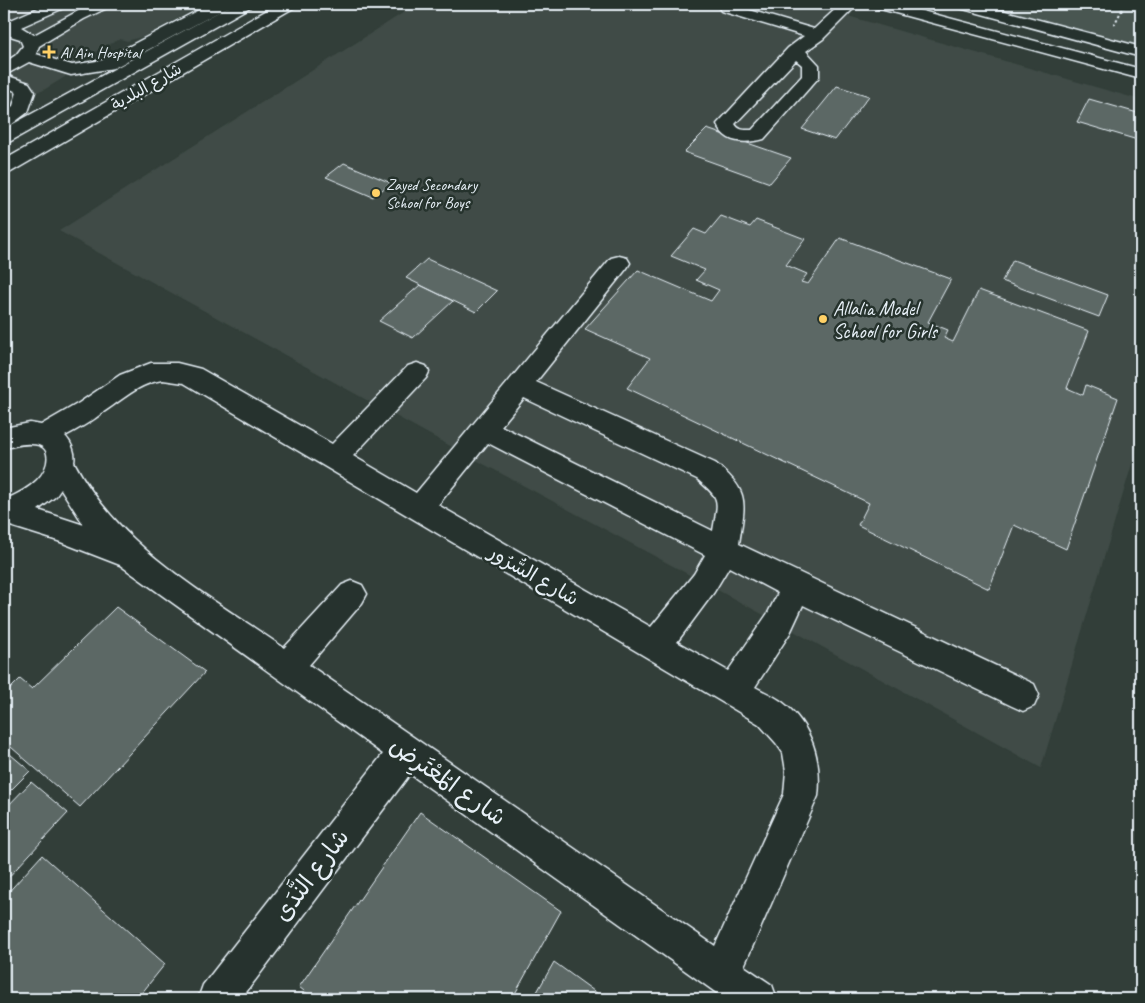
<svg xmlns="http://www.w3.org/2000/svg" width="1145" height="1003" font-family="Caveat,'Playpen Sans Arabic',sans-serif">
<rect width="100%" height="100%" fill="#323e39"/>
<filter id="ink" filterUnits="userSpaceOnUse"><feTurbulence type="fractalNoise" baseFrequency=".02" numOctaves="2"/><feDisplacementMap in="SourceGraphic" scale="10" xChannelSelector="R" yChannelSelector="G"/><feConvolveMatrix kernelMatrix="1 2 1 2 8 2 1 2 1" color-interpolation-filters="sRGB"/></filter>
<g filter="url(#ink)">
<path fill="#3f4b46" d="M4,4H204L145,36L127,41L120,39L74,63L65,77L42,91L13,94L4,111Z
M417,4H806L1141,100V434L1041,768L779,623L463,453L59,231Z"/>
<path fill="#495651" stroke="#98a4a4" d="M971,4H1141V49Z"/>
<path fill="#5c6865" stroke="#e8f1f8" d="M837,86L869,96L835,140L802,129Z
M1089,99L1141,114V141L1077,122Z
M707,129L791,158L770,183L684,152Z
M344,163L391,183L373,197L326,177Z
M721,216L750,227L756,220L805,239L786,265L807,274L801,282L808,284L840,238L951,279L928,322L948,330L944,338L953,342L979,290L1089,331L1067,388L1083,395L1086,385L1118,398L1066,549L1014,525L989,589L858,525L869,503L627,388L650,358L585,329L638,270L711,301L719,290L696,280L705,270L671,256L694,229L706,234Z
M427,259L497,291L476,312L406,278Z
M1013,260L1108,295L1099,317L1002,281Z
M420,285L453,301L413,338L379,321Z
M116,607L205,672L80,807L4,741V695L20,679L32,689Z
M4,749L30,771L4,797Z
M31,782L68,813L4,882V810Z
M420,812L561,911L512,999H314L299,987Z
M42,855L165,964L137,999H4V897Z
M554,962L605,999H533Z"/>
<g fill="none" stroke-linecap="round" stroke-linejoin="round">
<g stroke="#e8f1f8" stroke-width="3">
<path id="minor" d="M47,4H68L66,7L21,27L34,35L91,4H111L109,7L84,19L39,46L36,54L72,65L103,60L210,4H230L228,7L114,68L71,75L29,62L5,75L29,83L35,92L28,112L11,125L4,127V112L13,106L17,92L4,86V63L16,55L23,46L20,39L4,34V23Z
M729,4L814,29L841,4H858L823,39L806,51L819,65V77L764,139C745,144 725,144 717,124L788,48L804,36L721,11L719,8L721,5ZM796,60L802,65V76L752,130C745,130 739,131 735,124Z
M871,4H896L1141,69V79L873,7Z
M619,256L627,258L630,263L627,268L536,382L715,463C751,492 745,502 739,544L1034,684L1039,695L1034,706L1023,711L1012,706L803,605L790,633L755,687C764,692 774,696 782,702C812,725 822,760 818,796L744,966L772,985L777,999H725L410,774L241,999H198L203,985L383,754L120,565L58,541L4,524V500C16,495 28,489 37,480C50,467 54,444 31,444C22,443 12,447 4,448V428L30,423L41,425L79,403L120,375L151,363H177L201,369L332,444L408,366L417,363L426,366L429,372L426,378L353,456L416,493L611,258ZM163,380L184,383L759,724L776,743L783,753L786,771L784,794L715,946L309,665L362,603L367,594L362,585L352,581L342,585L284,648C205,593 120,549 74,462C76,453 71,442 65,436C78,429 91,422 102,413C122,400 139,383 163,380ZM524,398L697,479C722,500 718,499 713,531L501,426ZM488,443L705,555L694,574L651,627L438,505ZM61,489L84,525L38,510L56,496ZM729,567L778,593L768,613L728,671L677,642L714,592Z"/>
</g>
<g stroke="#e8f1f8" stroke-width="3">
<path id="major" d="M233,4H252L250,7L11,141L4,143V129Z
M278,4H297L295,7L11,172L4,174V160Z
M954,4H979L1141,47V57L956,7Z"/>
</g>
<path stroke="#e8f1f8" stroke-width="2" stroke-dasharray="2.5 2.5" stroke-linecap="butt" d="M1114,25L1125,4"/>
<use href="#minor" fill="#26332d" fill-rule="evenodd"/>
<use href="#major" fill="#26332d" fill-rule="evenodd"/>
</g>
</g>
<g fill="#ffd166" stroke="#26332d" stroke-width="2">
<path d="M46.5 44.5h5v5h5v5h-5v5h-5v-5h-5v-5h5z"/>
<circle cx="376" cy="193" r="5"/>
<circle cx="823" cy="319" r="5"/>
</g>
<g text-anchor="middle" stroke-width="5" stroke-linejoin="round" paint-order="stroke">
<g font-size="16" fill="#e8f1f8" stroke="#26332d" text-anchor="start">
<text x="60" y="58">Al Ain Hospital</text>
<text x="386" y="190">Zayed Secondary<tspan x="386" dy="18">School for Boys</tspan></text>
</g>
<g font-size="16" fill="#e8f1f8" stroke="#26332d">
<text transform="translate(146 86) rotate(-30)" y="6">شارع البلدية</text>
</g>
<g font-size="20" fill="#e8f1f8" stroke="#26332d" text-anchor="start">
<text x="833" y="315">Allalia Model<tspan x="833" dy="23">School for Girls</tspan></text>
</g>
<g font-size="20" fill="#e8f1f8" stroke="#26332d">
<text transform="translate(534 575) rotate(30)" y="7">شارع السُّرُور</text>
</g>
<g font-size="24" fill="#e8f1f8" stroke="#26332d">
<text transform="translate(448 781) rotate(35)" y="8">شارع المُعْتَرِض</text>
<text transform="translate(311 875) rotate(-53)" y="8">شارع النَّدَى</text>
</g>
</g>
<rect width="1145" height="1003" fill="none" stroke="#26332d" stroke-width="20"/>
<rect x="10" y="10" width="1125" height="983" fill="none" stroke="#e8f1f8" stroke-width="2" filter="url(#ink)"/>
</svg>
